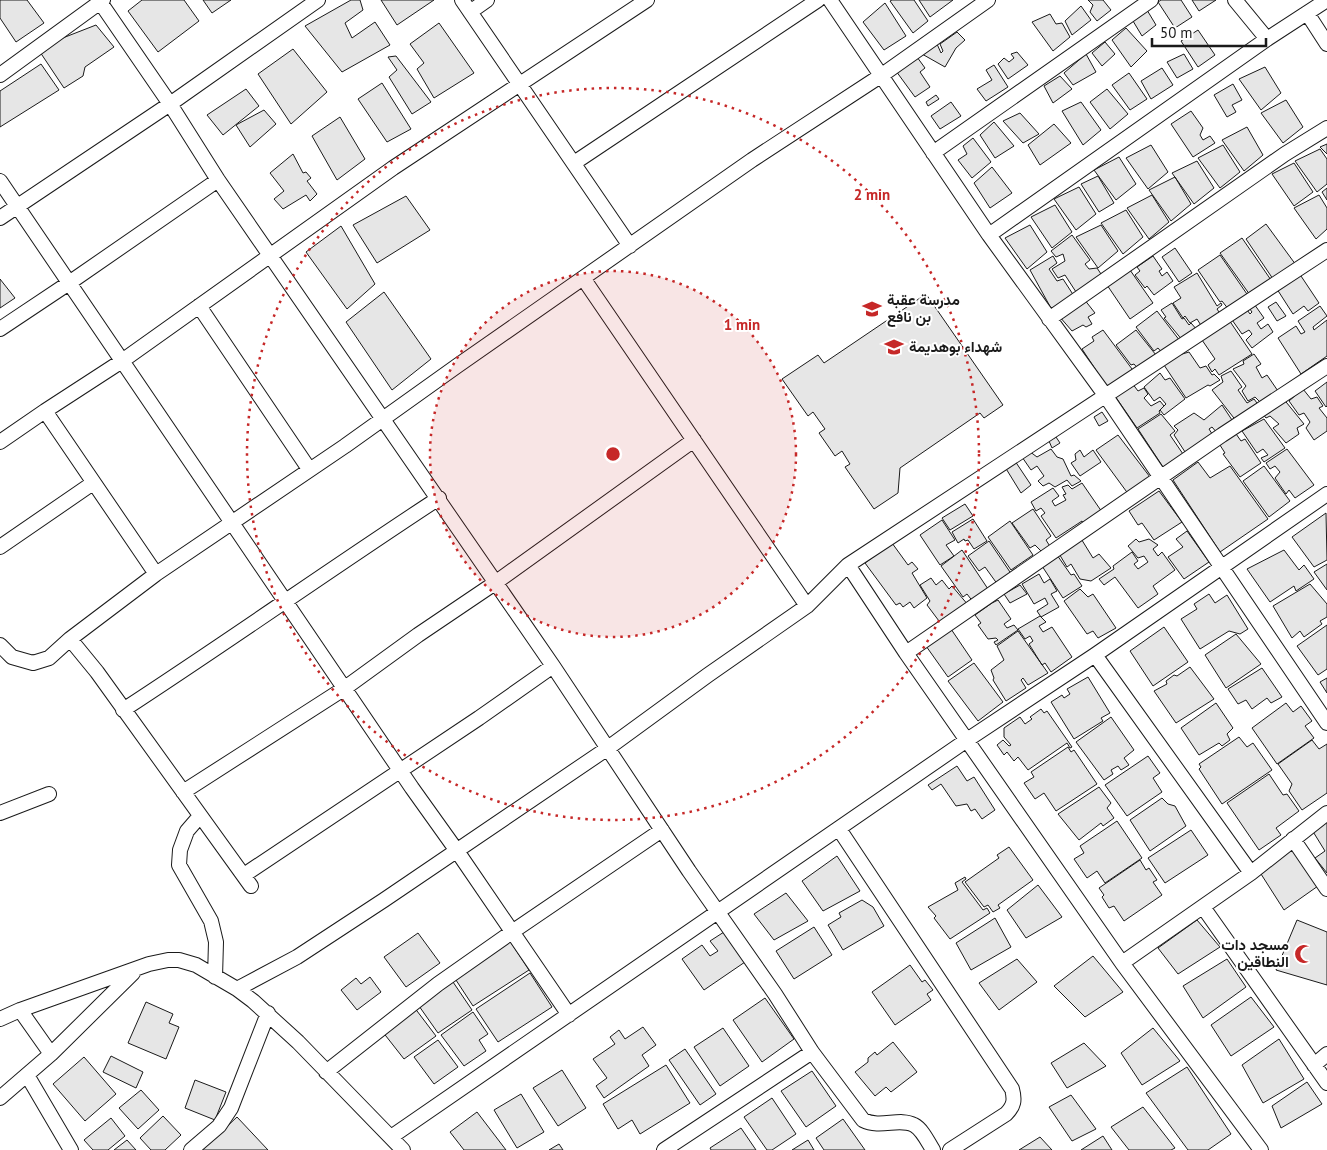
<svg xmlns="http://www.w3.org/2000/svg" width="1327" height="1150" font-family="'PT Sans',Vazirmatn,sans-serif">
<rect width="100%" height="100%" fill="#fff"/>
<path fill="#e6e6e6" stroke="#1a1a1a" d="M0,0H27L44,23L16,42L0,18Z
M142,0H184L199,21L158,52L128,11Z
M203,0H231L212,13Z
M351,0H360L363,10L345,23L352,38L375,22L390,45L342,72L305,26Z
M381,0H434L397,25Z
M892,0H914L928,21L913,33L890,1Z
M919,0H953L930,17Z
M1088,0H1103L1111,10L1097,21L1090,12L1093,5Z
M1161,0H1181L1192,17L1175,28L1158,2Z
M1192,0H1216L1199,11Z
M885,3L906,36L884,50L863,22Z
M1081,6L1091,20L1072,35L1065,21Z
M1147,10L1156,25L1142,36L1133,21Z
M1050,14L1056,24L1062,23L1070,37L1053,51L1032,22Z
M439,23L474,73L434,98L417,69L424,63L410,44Z
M96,25L114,47L85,67L83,76L64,88L40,52L55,41Z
M1126,28L1147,51L1131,67L1112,40Z
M1198,30L1215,55L1198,67L1181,41Z
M957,32L965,40L956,48L945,67L922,54L937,44L941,53L943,51L940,44Z
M1105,42L1115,54L1102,66L1092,53Z
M293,49L327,92L291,124L258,74Z
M1017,52L1028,65L1008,79L998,64L1004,58L1009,62L1014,58L1011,54Z
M1086,54L1096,72L1073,85L1064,73Z
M1184,54L1193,69L1177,78L1167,62Z
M396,56L431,102L412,114L389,77L397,70L388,57Z
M917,57L925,68L920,72L930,87L915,97L896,71Z
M41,64L59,90L0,127V91Z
M994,65L1008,87L986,101L977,89L992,80L986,70Z
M1265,67L1281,93L1261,110L1239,79Z
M1162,68L1173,85L1151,99L1141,81Z
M1129,73L1147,99L1130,110L1112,85Z
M1060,76L1072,89L1053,103L1044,86Z
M382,83L411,129L387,142L358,99Z
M1233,84L1242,100L1232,105L1236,112L1227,117L1214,95Z
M246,89L259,106L223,135L207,115Z
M1107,89L1128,114L1110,129L1090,102Z
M936,95L939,99L928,106L926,102Z
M1286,100L1303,127L1283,143L1261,113Z
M951,102L961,116L940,129L931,116Z
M1081,102L1101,130L1083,145L1062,111Z
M264,110L276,124L250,147L236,125Z
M1191,111L1203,128L1200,135L1203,140L1210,136L1215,143L1193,157L1171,124Z
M1020,113L1039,134L1023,143L1003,121Z
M340,117L365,159L337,180L312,136Z
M994,122L1014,146L995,158L980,135Z
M1054,124L1071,143L1040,165L1028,145Z
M1247,127L1263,155L1244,171L1222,140Z
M973,138L991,162L972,178L958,160L967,154L963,146Z
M1327,144V154L1320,147Z
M1151,145L1168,172L1148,189L1126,158Z
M1223,145L1240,172L1220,188L1198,158Z
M1320,149L1327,159V184L1317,192L1295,161Z
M293,154L303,173L306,172L311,178L307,181L317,194L310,201L306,195L283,209L274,199L284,191L270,173Z
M1119,157L1136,184L1116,200L1094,170Z
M1197,161L1214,188L1194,204L1172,173Z
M1294,163L1313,192L1294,206L1272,174Z
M992,167L1012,193L990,208L974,183Z
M1098,176L1114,203L1099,212L1081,184Z
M1175,177L1191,204L1171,221L1149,190Z
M1079,187L1096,214L1076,230L1054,199Z
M1327,188V200L1322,192Z
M1152,195L1169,222L1149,239L1127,208Z
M1319,195L1327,208V229L1316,239L1294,208Z
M406,196L430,230L377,263L353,225Z
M1055,205L1072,232L1052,248L1031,217Z
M1126,210L1143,237L1123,254L1101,223Z
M1266,224L1296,265L1273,279L1246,239Z
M1030,225L1047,252L1027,269L1005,238Z
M1101,225L1118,251L1098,268L1076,237Z
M341,226L375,284L347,309L306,252Z
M1072,235L1090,260L1085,264L1089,269L1097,268L1103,277L1078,295L1065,275L1058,278L1052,269L1065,261L1063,254L1056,257L1051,251Z
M1242,238L1271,280L1250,295L1220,253Z
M1175,248L1192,273L1179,282L1162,257Z
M1220,255L1249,297L1229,310L1222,301L1220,302L1198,270Z
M1053,256L1057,263L1049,269L1057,281L1063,279L1074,296L1052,310L1030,270Z
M1153,256L1162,269L1159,271L1162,276L1167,272L1173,281L1154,295L1147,286L1145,288L1135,275L1140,271L1137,267Z
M1130,270L1153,303L1130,319L1107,285Z
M1297,270L1319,303L1308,311L1304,306L1293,314L1275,286Z
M1197,273L1217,306L1221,303L1222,305L1217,309L1221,315L1202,327L1197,319L1190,323L1185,316L1183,318L1173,303L1181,298L1174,287Z
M0,279L15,298L0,308Z
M384,292L431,359L392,390L346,322Z
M926,294L1003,405L984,418L980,413L900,468L898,493L874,509L845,467L850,464L842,451L835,456L819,433L825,429L813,412L808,416L782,379L818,355L824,363Z
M1084,299L1095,313L1088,317L1092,324L1086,327L1083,325L1072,331L1059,316Z
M1252,301L1264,318L1257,323L1261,329L1268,324L1273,332L1252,348L1246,340L1252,334L1249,330L1242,334L1230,317L1245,307L1250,314L1252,312L1247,305Z
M1276,302L1286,316L1277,321L1268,307Z
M1172,303L1182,319L1184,318L1189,325L1191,323L1198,331L1183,341L1164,318L1166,317L1161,310Z
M1320,306L1327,316L1313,327L1314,330L1327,320V356L1301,374L1278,338L1296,326L1301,334L1305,332L1298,321Z
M1157,311L1180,341L1163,354L1158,348L1154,351L1136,327Z
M1229,320L1252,354L1219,375L1215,369L1212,372L1208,365L1215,359L1202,340Z
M1103,330L1135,373L1109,390L1082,349L1094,341L1092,337Z
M1136,330L1156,355L1139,370L1134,364L1131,365L1116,345Z
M1189,352L1200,368L1206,366L1212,375L1214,374L1220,380L1210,386L1208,385L1186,398L1164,365L1172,357Z
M1254,354L1261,364L1256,367L1262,378L1267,375L1280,394L1263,405L1255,397L1248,401L1242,391L1246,386L1233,369L1244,364L1243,361Z
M1231,371L1242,387L1238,390L1247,403L1254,399L1260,407L1237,422L1212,390L1223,382L1221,376Z
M1160,373L1165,380L1170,378L1185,399L1164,415L1160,410L1166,404L1160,397L1154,401L1144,387Z
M1327,382V406L1326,407L1315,391Z
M1132,383L1138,391L1144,388L1148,394L1144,398L1151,406L1160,401L1164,406L1159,411L1160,413L1137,428L1115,396Z
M1303,389L1311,399L1317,397L1323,406L1319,408L1327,418V431L1314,440L1306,428L1310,422L1304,413L1299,415L1289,401Z
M1282,397L1304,424L1297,428L1299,434L1286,443L1273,428L1279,424L1270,416L1266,418L1262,413Z
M1222,405L1234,423L1218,434L1212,427L1209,429L1214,437L1187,455L1174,435L1178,430L1174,426L1194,413L1204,420Z
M1102,412L1108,421L1099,426L1094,417Z
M1161,414L1175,431L1170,435L1183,454L1165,470L1138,429Z
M1264,419L1285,448L1264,462L1261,458L1268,455L1263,449L1257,453L1242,431Z
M1234,431L1241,441L1245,439L1261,463L1240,477L1223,454L1225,453L1218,442Z
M1118,435L1150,477L1129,495L1096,450Z
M1056,437L1060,443L1052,448L1049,441Z
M1051,449L1057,457L1063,459L1071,476L1074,475L1081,481L1072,486L1067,480L1055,487L1049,483L1043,486L1038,481L1044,476L1037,466L1031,470L1022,457L1029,451L1037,457Z
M1287,449L1314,485L1295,498L1289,490L1286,494L1275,478L1280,472L1275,466L1270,469L1266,463Z
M1080,450L1084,457L1093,450L1101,462L1080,476L1071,463L1076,460L1075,454Z
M1015,461L1031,485L1021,493L1005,467Z
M1198,462L1210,478L1230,466L1268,519L1220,552L1173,480Z
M1264,466L1290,501L1269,517L1243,481Z
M1082,483L1102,512L1084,525L1082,521L1056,538L1041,516L1045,513L1041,508L1036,511L1031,502L1053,488L1059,496L1052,501L1055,506L1066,500L1063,495L1066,494L1062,487L1068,485L1072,489Z
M1159,491L1182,522L1154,540L1142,523L1138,525L1129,511Z
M965,504L973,516L950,530L942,518Z
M1033,509L1051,536L1046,540L1051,548L1043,553L1035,545L1030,548L1012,523Z
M1326,513L1327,560L1314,567L1292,537Z
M973,519L987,541L974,549L968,540L965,541L964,539L958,543L952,532Z
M942,520L955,540L946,545L954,556L940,565L920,535Z
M1010,521L1033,555L1011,570L988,537Z
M1187,531L1209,562L1184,579L1168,557L1183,547L1176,539Z
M1080,537L1093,558L1099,554L1111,568L1091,581L1080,579L1071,564L1067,567L1058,552Z
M1136,539L1139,542L1149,539L1158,545L1153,549L1158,556L1162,552L1175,570L1153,586L1158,594L1138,608L1115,577L1104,585L1099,579L1114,569L1113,566L1132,552L1138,561L1134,564L1138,569L1148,562L1144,556L1138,558L1128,546Z
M989,541L1012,575L998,585L985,567L979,571L968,556Z
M892,543L908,565L912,562L918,569L912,573L927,598L914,608L910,602L903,607L900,603L896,605L865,563Z
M962,550L990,592L974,603L967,594L963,597L941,566Z
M1284,550L1299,570L1304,565L1314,579L1296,591L1294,586L1270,602L1247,569Z
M1057,555L1071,575L1074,574L1082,586L1063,598L1042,566Z
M1327,564V590L1314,572Z
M1039,574L1044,583L1050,579L1057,591L1051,594L1059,607L1041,617L1037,611L1048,604L1045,598L1034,604L1022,584Z
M931,578L936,585L942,580L949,589L952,586L969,606L942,625L927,605L930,601L920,585Z
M1310,584L1327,604V617L1320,621L1322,624L1304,637L1300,631L1292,638L1273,606Z
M1020,585L1027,594L1010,603L1004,594Z
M1080,589L1088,597L1093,594L1116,628L1098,638L1093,631L1087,634L1064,601Z
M1209,594L1215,603L1227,595L1248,629L1240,634L1229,631L1200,649L1181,619L1197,609L1194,604Z
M998,600L1011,619L1004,624L1007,628L1014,625L1018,630L996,645L994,642L998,640L996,638L988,639L978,625L981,623L975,615L992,603Z
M1040,616L1046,622L1039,626L1043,632L1052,627L1072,657L1051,672L1045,663L1042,665L1029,644L1033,641L1030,636L1025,639L1018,629Z
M1327,625V669L1318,675L1297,646Z
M1164,627L1188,662L1153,686L1130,651Z
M951,629L972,660L948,677L926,646Z
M1018,631L1048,673L1028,685L1023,678L1021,680L1026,688L1006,701L993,680L994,678L991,670L1004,660L997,646Z
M1236,634L1261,664L1226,688L1205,655Z
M974,663L1003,702L978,721L948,681Z
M1190,667L1214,699L1176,723L1154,691L1167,684L1166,681L1174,675L1177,676Z
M1262,668L1282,697L1271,703L1267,698L1252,709L1246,700L1238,704L1228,689Z
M1088,677L1110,713L1101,718L1103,721L1074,739L1051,702L1062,695L1064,698L1070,694L1067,689Z
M1327,678V693L1320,682Z
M1216,703L1233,728L1227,734L1230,740L1222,746L1219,743L1199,755L1181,728Z
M1286,703L1293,712L1301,706L1312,721L1305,726L1314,738L1277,764L1252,728Z
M1041,709L1044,713L1047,711L1072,747L1070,748L1067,743L1028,770L1018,757L1014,761L1007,752L1004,755L997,745L1003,740L1009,746L1011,745L1004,737V728L1020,717L1025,724L1032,719L1030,717Z
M1111,717L1134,750L1124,758L1129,765L1121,770L1118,766L1111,770L1113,774L1104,780L1076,742Z
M1239,737L1247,747L1253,743L1272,770L1222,804L1199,769L1201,767L1199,764Z
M1312,740L1319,749L1327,744V793L1302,810L1289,791L1292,784L1278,764Z
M1068,747L1071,752L1074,750L1097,784L1056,811L1044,793L1035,799L1024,783L1034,777L1031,772Z
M1148,756L1160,773L1153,778L1162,792L1127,816L1105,785Z
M957,766L967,781L974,777L995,810L982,819L975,809L971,811L967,804L956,806L941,784L932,790L928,785Z
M1269,774L1283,795L1287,794L1299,811L1276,828L1281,835L1259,850L1227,803Z
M1099,787L1111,803L1107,808L1114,818L1103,826L1101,823L1079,840L1058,814Z
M1162,798L1168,804L1175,806L1186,826L1150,851L1130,820Z
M1327,820V873L1315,858L1325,851L1312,830Z
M1117,821L1142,858L1105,883L1097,871L1087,878L1074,859L1084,853L1080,846Z
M1191,830L1208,855L1165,883L1148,858Z
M1009,847L1033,880L998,905L1000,908L993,912L988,905L984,907L965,882L999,858L997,855Z
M1294,848L1318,886L1284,910L1261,874Z
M837,856L860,891L823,911L802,881Z
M1140,860L1146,870L1149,868L1157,880L1153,882L1162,895L1124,921L1114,906L1109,908L1102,897L1104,895L1099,888Z
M965,877L966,879L962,882L983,910L987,908L990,913L950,939L934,918L936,916L928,907L958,890L955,883Z
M1038,885L1062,917L1026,938L1007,910Z
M786,893L808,921L774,940L754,914Z
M862,900L873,907L884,926L843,950L828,925L841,917L839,913Z
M995,918L1011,947L971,970L956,943Z
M1197,920L1220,947L1178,974L1158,948Z
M1297,920L1327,932V985L1276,970Z
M814,927L832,955L794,979L776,951Z
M724,932L745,962L704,990L682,959L702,945L710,956L718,951L710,941Z
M418,933L440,963L406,987L384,957Z
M510,941L529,970L473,1006L454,977Z
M1093,956L1123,992L1085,1017L1054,986Z
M1017,959L1037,982L999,1010L979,983Z
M1227,959L1246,987L1203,1018L1183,986Z
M910,965L922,982L925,980L933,990L927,994L931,1000L895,1025L872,992Z
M530,973L552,1007L498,1042L476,1009Z
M370,977L381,992L357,1010L341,990L356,978L361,984Z
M453,982L472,1010L438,1033L419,1006Z
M1251,997L1274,1027L1231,1056L1211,1025Z
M765,998L794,1039L762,1062L733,1020Z
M146,1002L173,1014L169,1023L179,1027L166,1059L128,1043Z
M414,1007L436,1036L404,1059L382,1031Z
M473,1012L488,1034L479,1040L486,1051L464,1066L441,1035Z
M643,1027L656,1045L642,1055L649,1066L604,1098L596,1086L607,1078L593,1059L615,1044L610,1037L619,1030L625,1039Z
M723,1028L749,1066L720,1086L694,1047Z
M1153,1028L1180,1061L1142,1085L1121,1053Z
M1279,1039L1304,1079L1263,1103L1242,1065Z
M438,1040L458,1067L434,1084L414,1057Z
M893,1042L917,1072L891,1092L886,1087L875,1096L855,1072L868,1062V1058L875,1052L877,1055Z
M1084,1043L1106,1066L1067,1088L1051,1063Z
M685,1049L716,1094L700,1105L669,1060Z
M111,1056L143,1072L136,1088L103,1072Z
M84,1057L116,1094L85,1121L53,1084Z
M666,1065L690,1103L640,1134L632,1120L618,1129L603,1104Z
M1187,1067L1231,1134L1208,1150H1188L1146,1093Z
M562,1070L586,1108L558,1126L533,1088Z
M812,1071L836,1106L806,1127L781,1091Z
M195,1080L226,1092L215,1120L185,1108Z
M1307,1082L1322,1104L1281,1128L1272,1106Z
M141,1090L159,1110L138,1129L119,1108Z
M521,1094L544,1132L517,1148L494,1110Z
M1071,1095L1096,1129L1072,1141L1049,1107Z
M772,1098L796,1134L772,1150H767L744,1117Z
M1143,1107L1175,1148L1171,1150H1129L1111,1127Z
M477,1112L506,1150H464L450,1132Z
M163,1116L181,1135L165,1150H151L140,1138Z
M237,1117L268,1150H202Z
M111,1118L125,1136L108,1150H93L84,1140Z
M843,1119L865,1150H824L816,1138Z
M741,1128L756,1150H711L710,1148Z
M1103,1136L1112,1150H1081Z
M1040,1137L1052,1150H1019Z
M127,1140L136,1150H114Z
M808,1140L814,1150H792Z
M559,1144L563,1150H549Z"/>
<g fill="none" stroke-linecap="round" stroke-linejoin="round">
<g stroke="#1a1a1a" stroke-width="16">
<path id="street" d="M462,0L630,246
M830,0L989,235L1105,395L1327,723
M1235,0L1267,39
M100,2L170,104L218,180L553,666L689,871L775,994L812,1052L863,1120C881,1129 899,1117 914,1125C922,1129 928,1142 933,1150
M470,12L487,0
M1307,13L1327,44
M0,75L103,0
M933,153L1151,0
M574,163L818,0
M0,181L412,788L457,851L569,1015
M0,218L170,104L318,0
M989,235L1267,39L1327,0
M583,278L807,606
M199,306L309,469
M1049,319L1285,154L1327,128
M0,329L69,283L218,180
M45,411L156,574
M0,442L45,411L122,361L393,168L647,0
M0,547L93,483
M848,565L906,653L1122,963L1261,1150
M70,639L97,672L251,886
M0,645L12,657L33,663L49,658L70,639L156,574L345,446L457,366L752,160L882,75L988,0
M906,653L1222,435L1327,366
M1095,655L1251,873
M123,710C229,641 332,568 439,498
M183,792L345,688L418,635L495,583L694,440
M0,813L49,794
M200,816L187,831L180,850L179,865L211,921L216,942L215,977
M839,829L1012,1089C1015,1100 1014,1106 1006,1114L950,1150
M1293,839L1327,889
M244,875L479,718L553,666
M1203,907L1327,1083
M1122,963L1251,873L1327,813
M237,989L297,957L384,900L608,748L708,675L807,606L848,565L1327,250
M20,1010L51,1054
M0,1019L20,1010L149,964L168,960H179L196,965L237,989L253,1001L298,1042L403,1150
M1314,1065L1327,1054
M326,1072L438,984L512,932L662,830
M27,1075L71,1150
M0,1098L51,1054L133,973
M391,1137L967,740L1095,655L1327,494
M191,1150L219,1126L231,1108L268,1013
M664,1150L812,1052"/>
</g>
<use href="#street" stroke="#fff" stroke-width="14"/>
</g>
<circle cx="613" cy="454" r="183" fill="#c62828" fill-opacity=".12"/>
<g fill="none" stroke="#c62828" stroke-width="2.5" stroke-dasharray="2.5 5">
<circle cx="613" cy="454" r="183"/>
<circle cx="613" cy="454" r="366"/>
</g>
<defs>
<g id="school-bare" transform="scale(1.5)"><path d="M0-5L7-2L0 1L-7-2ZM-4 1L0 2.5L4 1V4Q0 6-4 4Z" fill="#c62828" stroke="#fff" stroke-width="2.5" paint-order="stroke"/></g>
<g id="mosque-bare" transform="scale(1.5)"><path d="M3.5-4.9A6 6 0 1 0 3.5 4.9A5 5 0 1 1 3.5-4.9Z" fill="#c62828" stroke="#fff" stroke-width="2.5" paint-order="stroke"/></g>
</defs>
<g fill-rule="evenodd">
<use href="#school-bare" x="872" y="309"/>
<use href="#school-bare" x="894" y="347"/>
<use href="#mosque-bare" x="1304" y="954"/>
</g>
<g text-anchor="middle" stroke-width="4" stroke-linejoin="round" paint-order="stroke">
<g font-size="15" font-weight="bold" fill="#1a1a1a" stroke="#fff" text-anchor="start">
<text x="887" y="305">مدرسة عقبة<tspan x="887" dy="17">بن نافع</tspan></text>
<text x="909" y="352">شهداء بوهديمة</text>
<text x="1289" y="950" text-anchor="end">مسجد دات<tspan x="1289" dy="17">النطاقين</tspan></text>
</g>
</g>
<circle cx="613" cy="454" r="8" fill="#c62828" stroke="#fff" stroke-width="2.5"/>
<g font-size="15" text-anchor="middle" font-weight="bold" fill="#c62828" stroke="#fff" stroke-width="4" stroke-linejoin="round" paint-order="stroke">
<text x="872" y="200">2 min</text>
<text x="742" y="330">1 min</text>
</g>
<path d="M1152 38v8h114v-8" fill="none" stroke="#1a1a1a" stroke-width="2.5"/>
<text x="1160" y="38" font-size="15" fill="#1a1a1a" stroke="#ffffff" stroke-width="4" paint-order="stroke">50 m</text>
</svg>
